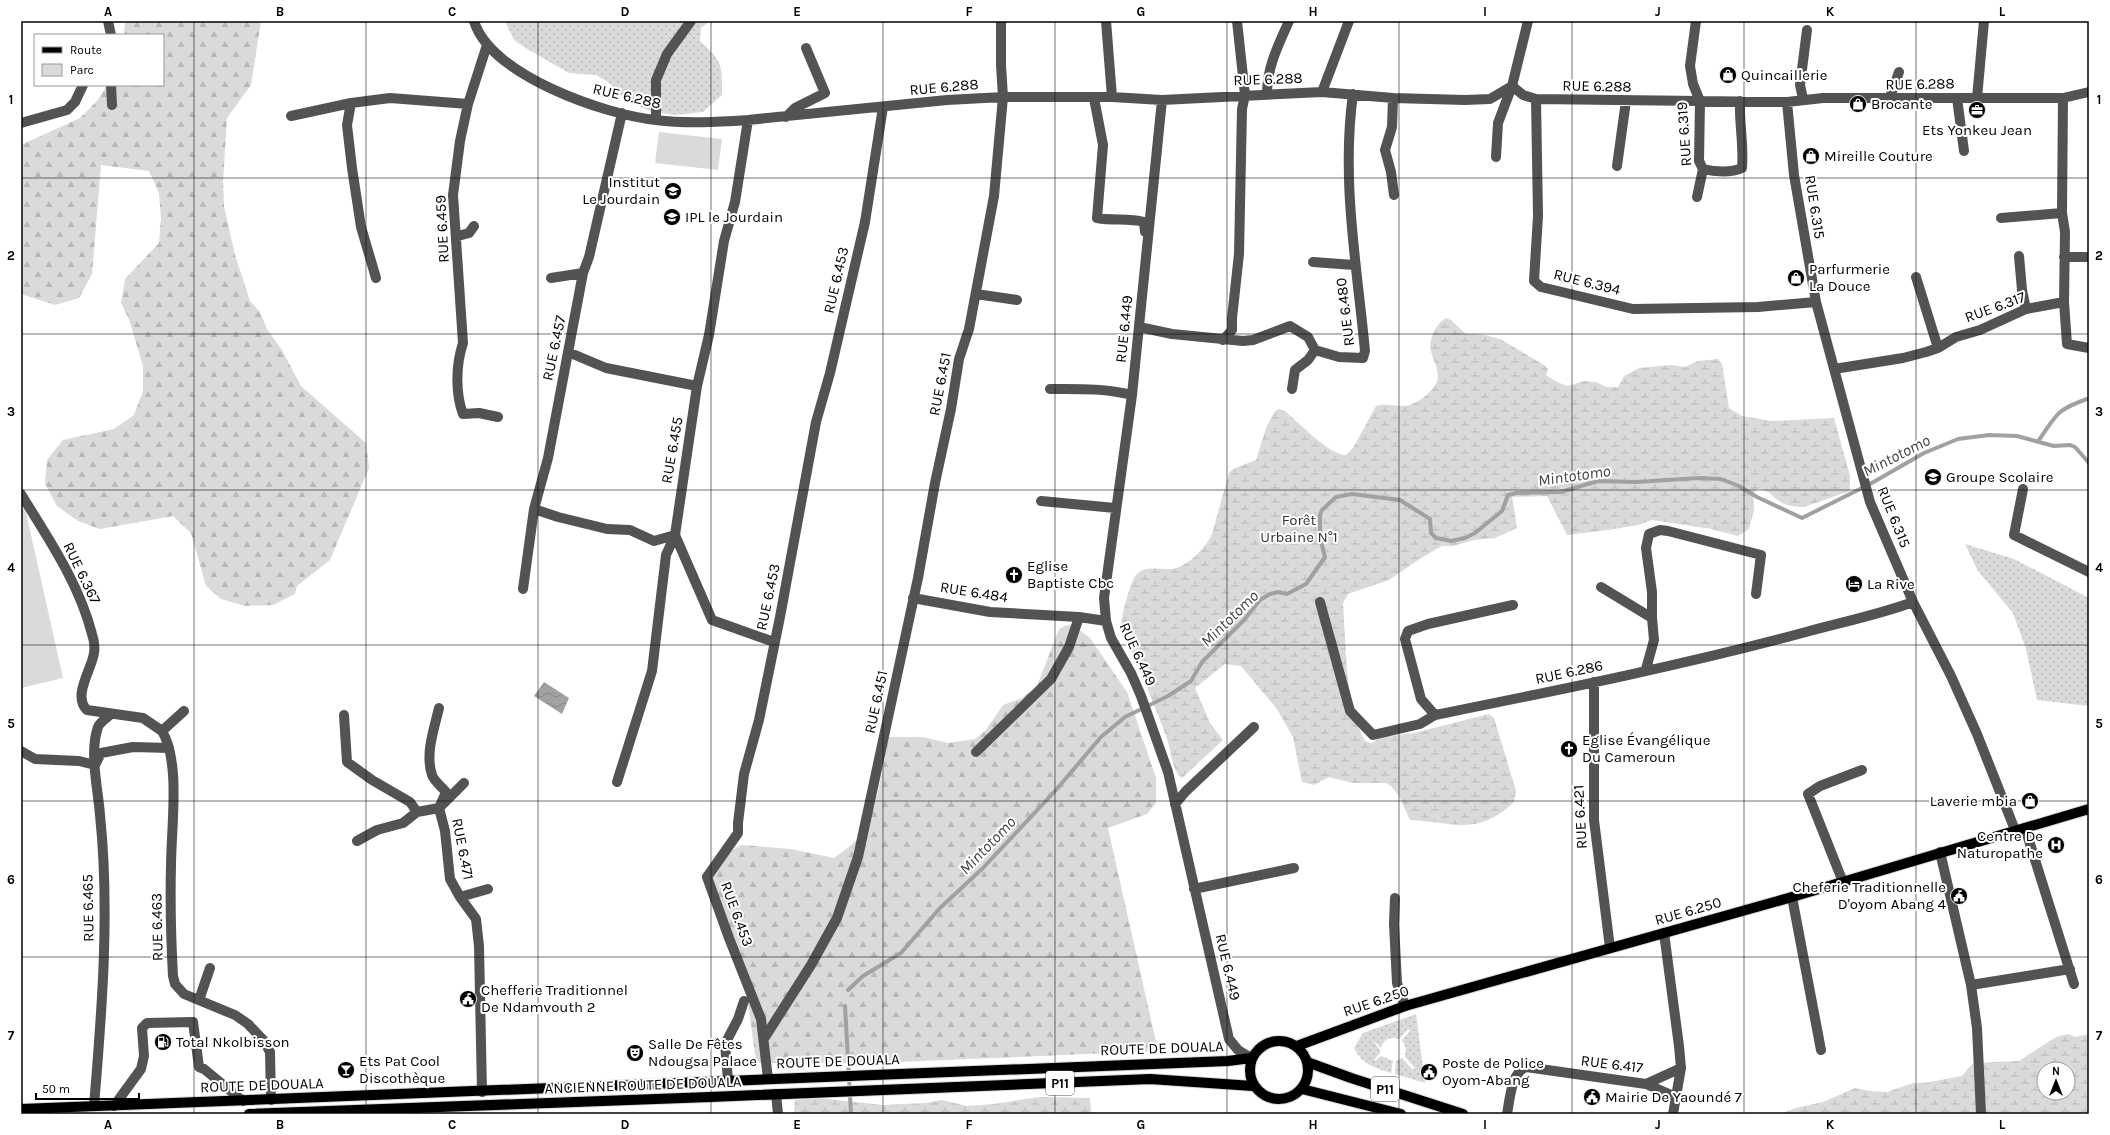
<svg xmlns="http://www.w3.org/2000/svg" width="2110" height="1135" font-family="Karla,sans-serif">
<defs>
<pattern id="green-dots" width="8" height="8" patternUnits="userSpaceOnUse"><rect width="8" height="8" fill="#dadada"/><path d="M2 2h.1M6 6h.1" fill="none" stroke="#b9b9b9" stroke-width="1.8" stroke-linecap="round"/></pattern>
<pattern id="forest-firs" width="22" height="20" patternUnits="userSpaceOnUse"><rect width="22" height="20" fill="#dadada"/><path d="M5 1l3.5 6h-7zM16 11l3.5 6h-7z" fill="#b9b9b9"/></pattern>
<pattern id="wetland-marsh" width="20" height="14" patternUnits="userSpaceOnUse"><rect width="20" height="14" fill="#dadada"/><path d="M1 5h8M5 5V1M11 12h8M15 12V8" fill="none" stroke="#b9b9b9"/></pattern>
<pattern id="water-waves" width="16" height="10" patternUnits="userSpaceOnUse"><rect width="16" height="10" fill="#a1a1a1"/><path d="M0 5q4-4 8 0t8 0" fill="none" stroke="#898989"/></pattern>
</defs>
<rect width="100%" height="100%" fill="#fff"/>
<path fill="url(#green-dots)" d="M505,21H710L701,28L700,41C723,62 722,64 722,95L703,112L676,115L650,111L626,100L608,82L596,75L569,73L524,47L514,40Z
M1965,544L2014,559L2089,598V706L2037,700L2026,649L2013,613L1978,571Z
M1416,1014L1425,1083L1395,1074L1396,1061L1402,1058L1413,1070L1415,1068L1405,1057L1406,1048L1402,1040L1410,1031L1408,1029L1399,1039C1391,1036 1383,1039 1381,1048L1373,1040L1381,1052L1374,1060L1375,1061L1381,1056L1393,1061L1391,1073C1375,1068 1362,1064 1354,1048L1363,1033Z"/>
<path fill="url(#forest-firs)" d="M125,21H261L251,85L227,118L223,182L224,206L235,255L250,301L260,312L267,329L282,350L301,386L366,443L369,468L330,560L297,586L295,594L273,605L245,606L221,599L206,586L191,533L173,516L100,529L78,521L57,506L45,484L47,460L63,440L114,429L134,415L143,391V366L129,319L121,303L125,279L159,243L161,218L159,193L149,171L101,165L92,274L79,298L55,305L21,294V145L80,118L98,100L107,85H163V35H124Z
M1067,625L1074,626L1090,638L1127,692L1156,778V803L1147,814L1108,828L1158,1051L875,1063H760L756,1061L748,1003L736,953L709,876L729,852L741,845L791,849L834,858C844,851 858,841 864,831C878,808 883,764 888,737H923L948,743L975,739L985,731L1003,705L1022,698L1037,686L1059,629Z"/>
<path fill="url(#wetland-marsh)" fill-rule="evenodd" d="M1446,318L1451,320L1466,334L1485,335L1500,339L1544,365L1548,369L1546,375L1557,382L1567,386L1584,381L1596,382L1606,387H1618L1624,376L1639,368L1671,365L1685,367L1698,361L1718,359L1722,364L1729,408L1742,416L1772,421L1834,418L1850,476V491L1804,507C1797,507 1788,506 1782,503C1774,498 1767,488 1757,489L1753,494L1754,510L1749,529L1738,536L1711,529L1652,520L1638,525L1608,530L1567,535L1547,496L1512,497L1517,528L1495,538L1474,540L1453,546H1442L1418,560L1389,580L1348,594L1343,603C1346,645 1345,705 1365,741L1371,743L1383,737L1414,733L1489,714L1494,718L1516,791L1514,802C1477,837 1453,822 1410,820L1399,796L1391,786L1386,783H1353L1329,777L1314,785L1302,782L1293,737L1277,709L1241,666L1225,664L1195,688L1210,723L1223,740L1182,778L1179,776C1171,764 1171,749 1166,736C1157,712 1147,688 1138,664C1134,654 1124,643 1121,632C1119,624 1130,580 1137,574C1146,565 1161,570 1172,569C1188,567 1206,547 1212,534L1229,473L1233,469L1256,460L1266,428L1275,411L1279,409L1286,412C1299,423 1331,456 1346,455L1353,448L1376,406C1387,402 1401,409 1412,404C1422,400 1438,388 1438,376C1437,358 1424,351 1434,332C1437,325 1440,322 1446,318Z
M2068,1034L2075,1037L2089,1034V1114H1780L1796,1108L1823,1102L1855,1088L1870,1091L1887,1092L1913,1083H1924L1962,1076L1973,1063L2019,1061L2056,1037ZM2044,1069H2068V1093H2044Z
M1039,1097L1090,1098L1091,1114H794L795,1100L818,1098L883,1105L926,1103L942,1100L967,1106L994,1104Z"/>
<path fill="#dadada" d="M659,132L722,139L718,170L655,163Z
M25,508L63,678L21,688V509Z"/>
<path fill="url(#water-waves)" d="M544,682L569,698L562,714L534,696Z"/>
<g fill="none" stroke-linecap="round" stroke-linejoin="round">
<path stroke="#a1a1a1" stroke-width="4" d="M2039,440C2057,414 2056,410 2087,399
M848,990L863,976L901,953L940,908L982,869L1056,790L1101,737L1125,717L1168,696L1191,681L1202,662L1244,620L1260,600L1270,594L1278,592L1287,594L1306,584L1325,557L1320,538V515L1322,510L1336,497L1352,494L1400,500L1430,519L1431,533L1436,538L1451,541L1465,538L1475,533L1502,511L1508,495L1517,493L1561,492L1598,481L1636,482L1699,478L1721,479L1739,486L1757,497L1802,518L1870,484L1924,453L1958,439L1989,435L2017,436L2054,446L2070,445L2075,447L2089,463
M845,1006L851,1114"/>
<g stroke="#dbdbdb" stroke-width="12">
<path id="major" d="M1250 1070a29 29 0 1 1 58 0a29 29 0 1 1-58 0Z
M1297,1046L1405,1006L1792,897L2089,809
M1307,1062L1351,1078L1463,1114
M1302,1089L1401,1114
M21,1109L1228,1061L1251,1058
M249,1114L710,1097L1150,1079L1253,1086"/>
</g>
<path stroke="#535353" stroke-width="10" d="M108,21L111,35
M474,21C490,75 605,115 656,120C686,124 718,122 748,120L947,100L1003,97H1112L1162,100L1322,92L1393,98L1465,100L1490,99L1512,86
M1106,21L1112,97
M1696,21L1690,66L1693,84L1700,101L1699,161L1703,169L1697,197
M487,45L468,104L460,141L453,195L463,343C456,364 455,393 463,414L479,413L498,417
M111,85L112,105
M1512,86L1523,95L1536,99L1787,102L1823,98H2063L2089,92
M1322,92L1349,21
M1267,94C1267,67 1278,46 1289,21
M1094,98L1103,145L1097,218C1114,221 1128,218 1144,222L1145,232
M1393,98L1392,127L1385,150L1391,172L1394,195
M1957,98L1964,151
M1977,98L1984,21
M1536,99L1538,216L1534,281L1541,287L1633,309L1758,307L1816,302
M1803,99L1800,85L1807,30
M1162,100L1132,395L1104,598L1106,621L1111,638L1131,673L1141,696L1168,772L1229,1039L1238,1050L1251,1058
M1889,100L1899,72
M1787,102L1794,175L1816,302L1870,502L1913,602L1951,676L1977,734L2015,830
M351,103L347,125L352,168L361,227L376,278
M291,116L351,103L390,98L468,104
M786,117L795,108L825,93L806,48
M656,120V80L667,54L691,21
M21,123L67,110L75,102L83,85
M1496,157L1498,123L1512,86L1528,21
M1617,166L1626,101
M1703,169C1715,172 1731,173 1742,168C1744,145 1739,123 1740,101
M2001,218L2062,213
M458,236L469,233L474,226
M2019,256L2022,290L2026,309
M2064,257H2089
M1313,262L1354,265
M1916,277L1938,348
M551,278L583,273
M976,294L1017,300
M2064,302L2067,344L2089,348
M1139,327L1172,334L1243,341L1253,340L1290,326L1308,337L1315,350L1339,357L1363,358L1365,351C1357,266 1341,180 1353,94
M1223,340L1232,330V318L1239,254L1242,109L1245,95L1237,21
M568,352L606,368L697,386
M1834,369L1903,358L1926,352L1938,348L1956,337L1980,330L2026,309L2064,302L2065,232L2062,213L2063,98
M1050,389C1078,389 1104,388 1132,395
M1292,389L1295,370L1308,360L1315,350
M2023,489L2014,535L2089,572
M21,494C48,538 79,583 92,634C94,640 95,647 94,653C92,669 72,696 87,710L143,718L162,731
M1041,501L1115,508
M534,509L558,517L607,529L630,530L654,541L675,535L712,620L774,642
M1601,587L1652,618
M523,589L534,509L548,458L583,273L589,257L622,113
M913,598L990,612L1079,617L1106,621
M1320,602L1350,711L1373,735L1420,724L1435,715C1559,690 1684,665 1806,632C1842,622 1878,615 1913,602
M1646,669L1654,640L1652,618V592L1646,548L1649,534L1660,530L1668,531L1761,555L1756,594
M1594,682V820L1610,948
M439,708C434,729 425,754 432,775C434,781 442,787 446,792L439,808L445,831L450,879L460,897L476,919L479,946L482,1092
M184,711L162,731C181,762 171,829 171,866C170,902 171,939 173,976L175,984L184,994L235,1015L248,1024L264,1041L270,1052L271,1100
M344,715L347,762L372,780L410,802L417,812L439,808L464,783
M1435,715L1421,699L1405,639L1408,631L1428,624L1513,605
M21,751L35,759L79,761L95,765L101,753L133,747L169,748
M976,752L1051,679L1069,647L1079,617
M617,782L652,671L666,555L675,535L697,386L709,335L724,241L735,202L748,120
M1175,804L1186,791L1254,727
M2025,828L2074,984
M357,841L377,830L403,823L417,812
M1940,852L1971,985L1977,1028L1981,1114
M1843,882L1808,794L1820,786L1862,770
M1194,889L1294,868
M460,897L488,889
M1792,897L1821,1050
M1395,898L1394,924L1397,983L1405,1006
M1971,985L2070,969
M199,1000L210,968
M765,1037L811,965L837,918L858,857L918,578L935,483L951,409L959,359L969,329L994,196L1003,97L1001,65V21
M768,1079L761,1019L729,938L707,877L738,833V823L744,774L759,720L780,617L816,422L830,373L865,222L883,107
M728,1080L725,1044L738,1019L744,1001
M1646,1084L1676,1097
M776,1094L778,1114
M94,1106C102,1010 110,911 100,815C98,788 89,753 98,727C100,722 107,718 111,714
M114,1106L141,1069L144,1056L142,1028L147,1023L193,1022L199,1067L204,1069L243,1101
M1507,1114C1510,1099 1511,1073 1526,1067L1646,1084L1681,1068L1679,1046L1664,933
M1673,1114L1681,1068"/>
<use href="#major" stroke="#000" stroke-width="10"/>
</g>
<path fill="none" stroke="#000" stroke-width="1" stroke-opacity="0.55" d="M194,21V1114M366,21V1114M538,21V1114M711,21V1114M883,21V1114M1055,21V1114M1227,21V1114M1399,21V1114M1572,21V1114M1744,21V1114M1916,21V1114M21,178H2089M21,334H2089M21,490H2089M21,645H2089M21,801H2089M21,957H2089"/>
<defs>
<g id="shop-disc" transform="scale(0.9)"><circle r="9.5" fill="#000" stroke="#fff"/><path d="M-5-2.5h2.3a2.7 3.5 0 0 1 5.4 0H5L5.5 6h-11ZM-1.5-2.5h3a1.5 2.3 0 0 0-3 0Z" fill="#fff"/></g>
<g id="office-disc" transform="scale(0.9)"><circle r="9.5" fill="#000" stroke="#fff"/><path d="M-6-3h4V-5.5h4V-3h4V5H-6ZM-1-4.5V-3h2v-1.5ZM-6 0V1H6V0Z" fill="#fff"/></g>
<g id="school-disc" transform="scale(0.9)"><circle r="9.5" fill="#000" stroke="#fff"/><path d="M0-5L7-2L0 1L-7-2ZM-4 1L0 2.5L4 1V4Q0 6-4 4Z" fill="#fff"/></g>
<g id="church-disc" transform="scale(0.9)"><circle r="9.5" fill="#000" stroke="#fff"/><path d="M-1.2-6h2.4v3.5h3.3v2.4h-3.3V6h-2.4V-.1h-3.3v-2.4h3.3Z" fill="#fff"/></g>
<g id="hotel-disc" transform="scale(0.9)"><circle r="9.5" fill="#000" stroke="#fff"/><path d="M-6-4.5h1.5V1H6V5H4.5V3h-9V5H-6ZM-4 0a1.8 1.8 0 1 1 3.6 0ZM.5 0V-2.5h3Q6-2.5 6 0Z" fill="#fff"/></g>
<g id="hospital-disc" transform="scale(0.9)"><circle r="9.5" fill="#000" stroke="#fff"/><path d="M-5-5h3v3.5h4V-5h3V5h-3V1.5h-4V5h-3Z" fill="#fff"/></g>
<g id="civic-disc" transform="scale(0.9)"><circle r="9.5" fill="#000" stroke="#fff"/><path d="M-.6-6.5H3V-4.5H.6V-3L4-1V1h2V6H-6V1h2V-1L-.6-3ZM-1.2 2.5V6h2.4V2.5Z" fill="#fff"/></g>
<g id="fuel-disc" transform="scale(0.9)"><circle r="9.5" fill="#000" stroke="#fff"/><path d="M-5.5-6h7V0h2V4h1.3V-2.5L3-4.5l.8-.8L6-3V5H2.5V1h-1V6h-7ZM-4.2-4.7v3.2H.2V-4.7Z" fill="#fff"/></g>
<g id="theatre-disc" transform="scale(0.9)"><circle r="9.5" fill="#000" stroke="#fff"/><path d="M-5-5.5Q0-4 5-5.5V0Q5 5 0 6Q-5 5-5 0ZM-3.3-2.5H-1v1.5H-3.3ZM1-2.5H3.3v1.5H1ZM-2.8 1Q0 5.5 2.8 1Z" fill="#fff"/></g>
<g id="bar-disc" transform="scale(0.9)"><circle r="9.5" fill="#000" stroke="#fff"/><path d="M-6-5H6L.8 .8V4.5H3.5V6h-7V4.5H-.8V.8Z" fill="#fff"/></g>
</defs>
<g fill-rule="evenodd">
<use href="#shop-disc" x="1728" y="75"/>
<use href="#shop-disc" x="1858" y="104"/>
<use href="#office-disc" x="1977" y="110"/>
<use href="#shop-disc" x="1811" y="156"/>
<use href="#school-disc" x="673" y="191"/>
<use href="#school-disc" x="672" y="217"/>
<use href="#shop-disc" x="1796" y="278"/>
<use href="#school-disc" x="1933" y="477"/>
<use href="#church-disc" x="1014" y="575"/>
<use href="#hotel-disc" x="1854" y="584"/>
<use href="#church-disc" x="1569" y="749"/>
<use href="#shop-disc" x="2030" y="801"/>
<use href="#hospital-disc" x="2056" y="845"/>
<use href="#civic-disc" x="1959" y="896"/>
<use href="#civic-disc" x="468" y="999"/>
<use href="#fuel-disc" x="163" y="1042"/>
<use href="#theatre-disc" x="635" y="1053"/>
<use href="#bar-disc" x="346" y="1070"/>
<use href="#civic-disc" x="1429" y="1072"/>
<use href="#civic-disc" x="1592" y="1097"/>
</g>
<g text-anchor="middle" stroke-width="4" stroke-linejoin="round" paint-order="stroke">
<g fill="#fff" stroke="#4c4c4c" stroke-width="1">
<rect x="1046" y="1071" width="28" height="24" rx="3"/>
<rect x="1371" y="1077" width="28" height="24" rx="3"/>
</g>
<g font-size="14" font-weight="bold" fill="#000">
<text x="1060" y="1088">P11</text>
<text x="1385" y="1094">P11</text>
</g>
<g font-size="15" fill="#000" stroke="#fff" text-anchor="start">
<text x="1741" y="80">Quincaillerie</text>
<text x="1871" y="109">Brocante</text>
<text x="1977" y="135" text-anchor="middle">Ets Yonkeu Jean</text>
<text x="1824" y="161">Mireille Couture</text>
<text x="660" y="187" text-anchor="end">Institut<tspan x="660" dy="17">Le Jourdain</tspan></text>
<text x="685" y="222">IPL le Jourdain</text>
<text x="1809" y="274">Parfurmerie<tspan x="1809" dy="17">La Douce</tspan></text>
<text x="1946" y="482">Groupe Scolaire</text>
<text x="1027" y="571">Eglise<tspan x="1027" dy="17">Baptiste Cbc</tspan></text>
<text x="1867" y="589">La Rive</text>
<text x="1582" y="745">Eglise Évangélique<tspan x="1582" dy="17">Du Cameroun</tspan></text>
<text x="2017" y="806" text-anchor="end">Laverie mbia</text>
<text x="2043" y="841" text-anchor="end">Centre De<tspan x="2043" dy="17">Naturopathe</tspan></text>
<text x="1946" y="892" text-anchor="end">Cheferie Traditionnelle<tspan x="1946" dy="17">D'oyom Abang 4</tspan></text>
<text x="481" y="995">Chefferie Traditionnel<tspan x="481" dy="17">De Ndamvouth 2</tspan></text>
<text x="176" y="1047">Total Nkolbisson</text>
<text x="648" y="1049">Salle De Fêtes<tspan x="648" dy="17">Ndougsa Palace</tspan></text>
<text x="359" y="1066">Ets Pat Cool<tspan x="359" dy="17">Discothèque</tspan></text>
<text x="1442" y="1068">Poste de Police<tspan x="1442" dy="17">Oyom-Abang</tspan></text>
<text x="1605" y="1102">Mairie De Yaoundé 7</text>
</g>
<g font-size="15" fill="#000" stroke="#fff">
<text transform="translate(1268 79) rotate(-2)" y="5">RUE 6.288</text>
<text transform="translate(1920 84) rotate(-1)" y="5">RUE 6.288</text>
<text transform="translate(1597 86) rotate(1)" y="5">RUE 6.288</text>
<text transform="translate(944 87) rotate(-5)" y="5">RUE 6.288</text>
<text transform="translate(627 96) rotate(13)" y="5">RUE 6.288</text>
<text transform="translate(1684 134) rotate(-94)" y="5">RUE 6.319</text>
<text transform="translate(1815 207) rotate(81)" y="5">RUE 6.315</text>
<text transform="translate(442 229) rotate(-93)" y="5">RUE 6.459</text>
<text transform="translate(836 280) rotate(-77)" y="5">RUE 6.453</text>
<text transform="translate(1587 282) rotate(14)" y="5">RUE 6.394</text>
<text transform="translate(1995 307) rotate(-20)" y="5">RUE 6.317</text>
<text transform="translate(1345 312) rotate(-97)" y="5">RUE 6.480</text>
<text transform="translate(1124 329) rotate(-84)" y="5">RUE 6.449</text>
<text transform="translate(554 348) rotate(-78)" y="5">RUE 6.457</text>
<text transform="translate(940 384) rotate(-79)" y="5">RUE 6.451</text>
<text transform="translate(672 450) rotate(-80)" y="5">RUE 6.455</text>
<text transform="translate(1894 517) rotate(68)" y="5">RUE 6.315</text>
<text transform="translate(82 573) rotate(64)" y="5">RUE 6.367</text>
<text transform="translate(974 592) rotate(9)" y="5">RUE 6.484</text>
<text transform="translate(768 597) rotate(-78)" y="5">RUE 6.453</text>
<text transform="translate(1138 654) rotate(65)" y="5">RUE 6.449</text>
<text transform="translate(1569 672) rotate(-12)" y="5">RUE 6.286</text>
<text transform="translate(876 702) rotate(-78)" y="5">RUE 6.451</text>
<text transform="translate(1580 817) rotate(-93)" y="5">RUE 6.421</text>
<text transform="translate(463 849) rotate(79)" y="5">RUE 6.471</text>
<text transform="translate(88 908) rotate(-91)" y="5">RUE 6.465</text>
<text transform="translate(1688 911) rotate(-16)" y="5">RUE 6.250</text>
<text transform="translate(737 914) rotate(70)" y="5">RUE 6.453</text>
<text transform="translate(157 927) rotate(-91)" y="5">RUE 6.463</text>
<text transform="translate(1228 967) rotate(77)" y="5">RUE 6.449</text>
<text transform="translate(1376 1001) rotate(-19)" y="5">RUE 6.250</text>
<text transform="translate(1162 1048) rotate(-2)" y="5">ROUTE DE DOUALA</text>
<text transform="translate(838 1061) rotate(-2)" y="5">ROUTE DE DOUALA</text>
<text transform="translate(1612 1064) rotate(7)" y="5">RUE 6.417</text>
<text transform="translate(262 1085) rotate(-2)" y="5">ROUTE DE DOUALA</text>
<text transform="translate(643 1085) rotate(-2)" y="5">ANCIENNE ROUTE DE DOUALA</text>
</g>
<g font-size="15" fill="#313131" stroke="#fff">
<text x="1299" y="525">Forêt<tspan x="1299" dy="17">Urbaine N°1</tspan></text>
</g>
<g font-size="16" font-style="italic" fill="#424242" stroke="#fff">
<text transform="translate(1896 455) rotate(-27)" y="6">Mintotomo</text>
<text transform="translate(1574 475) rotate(-8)" y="6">Mintotomo</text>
<text transform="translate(1229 618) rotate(-44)" y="6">Mintotomo</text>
<text transform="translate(987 845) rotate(-46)" y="6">Mintotomo</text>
</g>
</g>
<rect width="2110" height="1135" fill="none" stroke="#ffffff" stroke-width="44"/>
<rect x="34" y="34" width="130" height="52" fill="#ffffff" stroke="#999999"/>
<rect x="42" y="47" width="20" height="6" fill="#000000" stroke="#999999"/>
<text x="70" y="54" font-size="12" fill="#000000">Route</text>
<rect x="42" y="64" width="20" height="12" fill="#dadada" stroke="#999999"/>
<text x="70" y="74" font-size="12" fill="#000000">Parc</text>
<g transform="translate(2056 1081)"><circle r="19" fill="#ffffff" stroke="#999999"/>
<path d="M0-3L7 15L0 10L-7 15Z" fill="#000000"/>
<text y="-6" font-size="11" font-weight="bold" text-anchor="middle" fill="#000000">N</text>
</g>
<path d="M36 1093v6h103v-6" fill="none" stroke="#000000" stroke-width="2"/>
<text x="42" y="1093" font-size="12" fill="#000000" stroke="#ffffff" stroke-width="3" paint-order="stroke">50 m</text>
<rect x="22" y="22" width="2066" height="1091" fill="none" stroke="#000" stroke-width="1.5"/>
<g font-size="13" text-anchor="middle" font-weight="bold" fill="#000">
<text x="108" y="16">A</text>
<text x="280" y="16">B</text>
<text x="452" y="16">C</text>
<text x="625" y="16">D</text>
<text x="797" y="16">E</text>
<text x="969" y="16">F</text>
<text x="1141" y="16">G</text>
<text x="1313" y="16">H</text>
<text x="1485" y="16">I</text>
<text x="1658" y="16">J</text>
<text x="1830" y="16">K</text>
<text x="2002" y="16">L</text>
<text x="11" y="104">1</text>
<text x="2099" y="104">1</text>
<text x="11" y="260">2</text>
<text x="2099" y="260">2</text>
<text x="11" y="416">3</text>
<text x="2099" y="416">3</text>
<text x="11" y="572">4</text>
<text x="2099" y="572">4</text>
<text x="11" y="728">5</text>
<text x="2099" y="728">5</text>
<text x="11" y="884">6</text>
<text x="2099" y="884">6</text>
<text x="11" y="1040">7</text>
<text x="2099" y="1040">7</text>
<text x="108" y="1129">A</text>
<text x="280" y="1129">B</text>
<text x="452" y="1129">C</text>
<text x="625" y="1129">D</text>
<text x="797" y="1129">E</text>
<text x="969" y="1129">F</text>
<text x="1141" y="1129">G</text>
<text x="1313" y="1129">H</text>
<text x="1485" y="1129">I</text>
<text x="1658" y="1129">J</text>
<text x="1830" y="1129">K</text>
<text x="2002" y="1129">L</text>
</g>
</svg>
